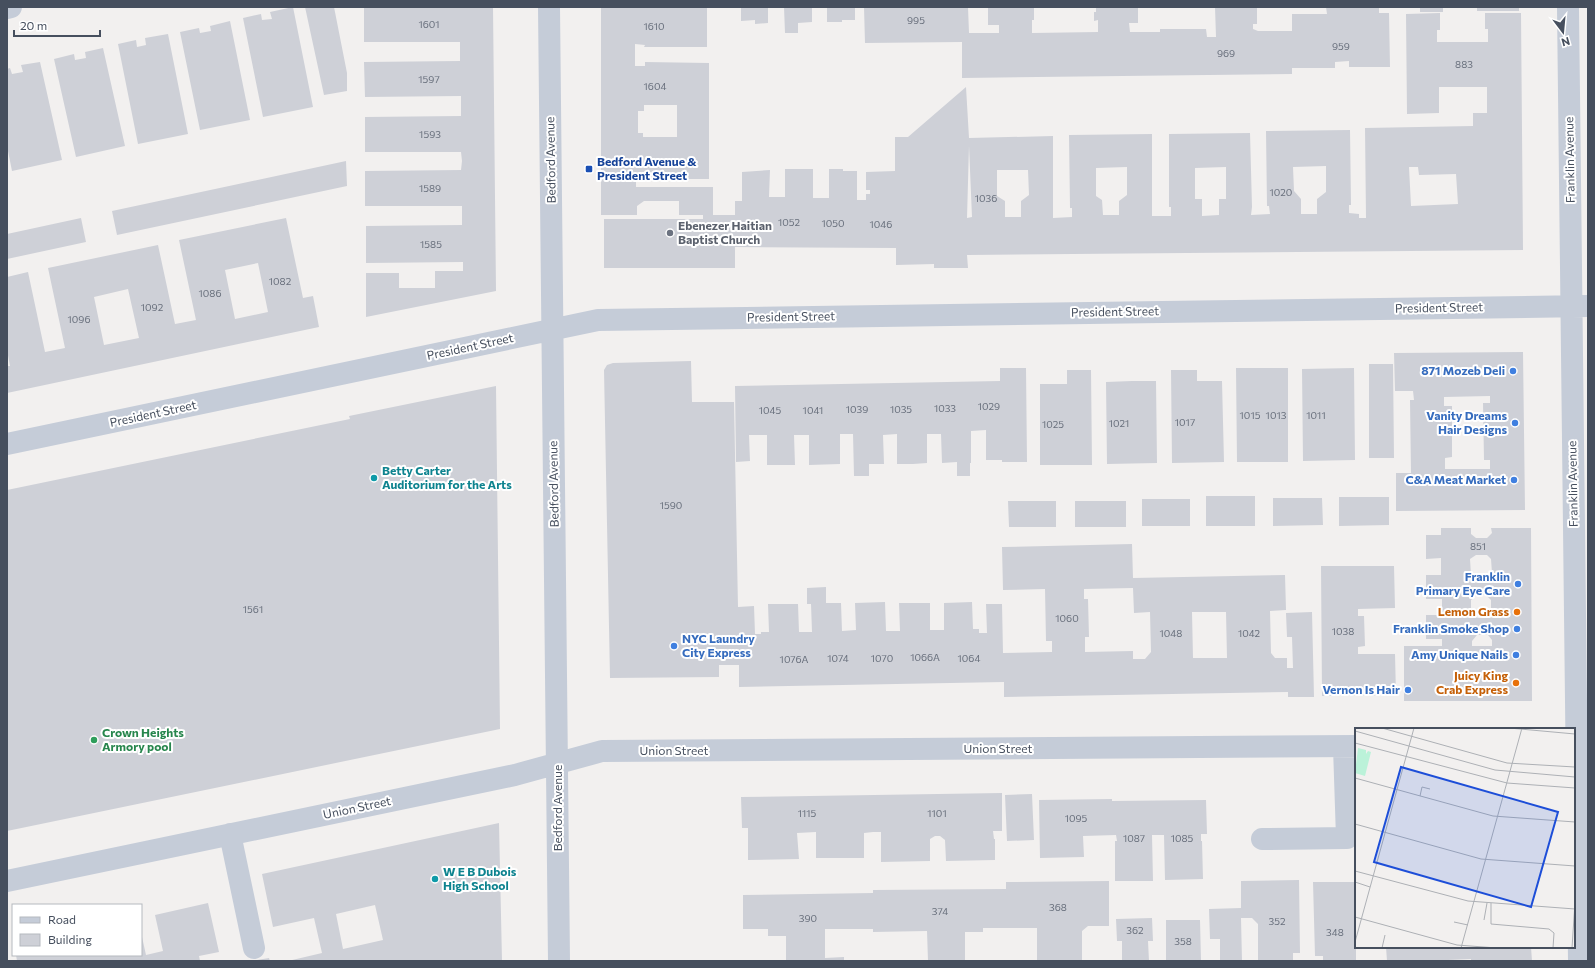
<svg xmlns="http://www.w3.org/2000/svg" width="1595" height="968" font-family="Commissioner,sans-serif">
<rect width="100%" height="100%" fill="#f2f0ef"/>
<path fill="#ced0d7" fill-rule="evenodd" d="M293,7L313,107L263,117L243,18L261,14L262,20L272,19L270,12Z
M305,7H334L347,73V91L324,95Z
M364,7H493L496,291L366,317V273H399V288H435V271H463V262L366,263V226L462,225V206H365V171L461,170L462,161L461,152H365V117L461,116V96L365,97L364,62L460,61V42H364Z
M601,7H707V47H644L645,45L635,44V66H645V62L709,63V179H645V176H636V187H713V215H735V201H742V172L770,170L769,197H785V169H813V198H829V169H843V171H857V200H866V194H870V190H866V172L895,171V137H908L966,87L969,138L1053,136V218L1072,217V208H1070L1069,135L1152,134V216H1171V207H1169V134L1250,133L1252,207L1251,215L1270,214L1269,206H1267L1266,131L1350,130L1351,205H1349V213L1359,214V218H1366L1365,128L1473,126V113H1487V87H1439V113L1407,114L1406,14L1440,13V30H1437V42H1488V29H1485V13H1521L1523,250L967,255L968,268H934V264L896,265V248L735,247V268H604V219H703V215H679V201H644L637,206V215H601ZM644,105H677V137H643V133H638V111H644ZM969,146L972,217L967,218ZM1326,166V192L1317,199V214H1301V199L1294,191L1293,167ZM1127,167V195L1119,201V215H1103L1102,200L1096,196V168ZM1226,167V199H1219V215L1202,216V199H1195V168ZM1409,167H1418L1419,175L1456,174L1458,204L1411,206ZM997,170H1028L1029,195L1021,201V217H1005V201L997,196Z
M741,7H768V23L755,24V20L741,21Z
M784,7H812V22L798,23V33H785Z
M827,7H855V20H842V22H827Z
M864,7H968L969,33H999V25H988V7H1034V20H1032V33L1098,32V20L1094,21V12H1096V7H1138V23H1129L1130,32H1160V29H1206L1207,37H1216L1215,7H1257V24H1253V29L1258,31H1292V14H1327L1326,7H1379V13H1389L1390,67H1349V61L1335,62V68H1292V74L962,78V42L865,43Z
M1420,7H1443V12H1420Z
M1477,7H1519V11H1477Z
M230,21L250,120L200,130L180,32L199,28L200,33L211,31L210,26Z
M168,34L188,134L138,144L118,44L136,40L137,47L146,45L145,38Z
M103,48L125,146L76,157L54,59L74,54L75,60L86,58L85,52Z
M40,62L62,160L12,171L7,146V69L10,68L12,74L23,72L21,65Z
M346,161L347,186L117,235L112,211Z
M81,218L86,242L7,259V234Z
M286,218L303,298L313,296L319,327L7,393V366H10L7,350V277L28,272L45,352L65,348L48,268L158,245L175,324L196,320L179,240ZM258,263L268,312L235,319L225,270ZM128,289L139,338L104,345L94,297Z
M1523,352L1525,510L1396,511V473H1411L1410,400H1414L1413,391H1395L1394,353ZM1490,396V403H1483L1484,460H1490V469H1445V458L1452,457V406H1444V397Z
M691,361L692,402H734L738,607L754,606L755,634H761V632H769L768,604H798L799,632H812L811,604H807V588L826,587V603H841L842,631L856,630L855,603L885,602L886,631H900L899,603H930V630H944V603L972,602L973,629H979V633H987L986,604H1002L1003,653L1052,652V641H1046L1045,589L1003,590L1002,547L1132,544L1133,578L1285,575L1286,610L1270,611L1271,653L1275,658H1287V668H1293L1292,637H1287L1286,613L1312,612L1314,697H1288V692L1004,697V682L739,687V665H719V677L610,678L604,370L607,365L613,363ZM1133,588L1134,613L1150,612L1151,652L1145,659H1133V651L1085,652V637H1089L1088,599H1084V589ZM1192,612H1226L1227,658H1193Z
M1369,364H1393L1394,458H1369Z
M1000,368H1026L1027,462H1002V460H986V430L971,431V463H970V476H957V462L942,463L941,434H927V463L913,464H897V434L883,435L884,464H869V476H854L853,434H840V464L809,465V435H794L795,465H767V435H749L750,461L736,462L735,386L1000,381Z
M1236,368H1288V462H1237Z
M1354,368L1355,460L1303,461L1302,369Z
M1067,370H1091L1092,465H1040V384H1067Z
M1171,370H1197V381H1222L1224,462L1172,463Z
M1132,381H1156L1157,463L1107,464L1106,382Z
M496,386L500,729L7,831V490L350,419L349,416Z
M1206,496H1255V526H1206Z
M1339,497H1389V525L1339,526Z
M1273,498H1322L1323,525L1273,526Z
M1142,499H1190V526H1142Z
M1008,501H1056V527H1009Z
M1075,501H1126V527H1075Z
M1441,528H1471V534L1476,538H1487L1492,533L1491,528H1531L1532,701H1404V646H1442V639H1426V615H1442V599H1426V575H1441V558L1426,559V535H1441ZM1476,555H1487L1491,559L1492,573L1487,578H1476L1471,575L1470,559ZM1476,595H1486L1491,600V613L1488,618H1478L1471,614V600ZM1477,635H1488L1492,640V646H1472V641Z
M1321,566H1394L1395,608L1358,609V616H1364L1365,646L1358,647V654H1395L1396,695L1322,696Z
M1002,793V831H993L994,839H995V860L946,861L945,840L940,836H935L930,839V861L881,862V832H873L864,833V858H816V832L797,833L799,859L748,860V828H742L741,797Z
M1032,794L1034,840L1007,841L1005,795Z
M1112,799V801L1206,800L1207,834H1201V841H1202L1203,879L1165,880L1164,835H1152L1153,881H1115V841H1117L1116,835L1083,836L1084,857L1040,858L1039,800Z
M499,823L502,961H288L322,953L314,918L273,927L262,874ZM375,905L383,940L343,949L336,914Z
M1299,880L1300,953H1293V961H1258V924L1252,918H1241L1242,961H1220V939H1210L1209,909L1241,908V881Z
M1109,881V926H1088L1082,931V961H1037V928H983V932H965V961H928L927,931L873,932V929H825V958L844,957V961H786V936H768V929H743V895L873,893V890L1006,889V882Z
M1313,882H1356V961H1323V956H1315Z
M208,903L219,952L199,956L200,961H17L16,955H141L142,937L146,955L163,951L155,915Z
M1152,918L1153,941H1148L1149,961H1122V941H1117L1116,919Z
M1166,920H1200L1201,961H1166Z
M1386,947H1531L1532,961H1471V959L1448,960V961H1387Z
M269,958L270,961H257V960Z"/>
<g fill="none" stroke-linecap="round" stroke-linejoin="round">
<path stroke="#c5ccd8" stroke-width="22" d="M549,7L559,961
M1568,7L1579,961
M7,8L11,7
M7,444L598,320L1588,306
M230,834L254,948
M1262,839L1347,838L1344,747
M7,881L515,775L602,751L1356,746"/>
</g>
<rect fill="#1a4fb4" stroke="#fff" stroke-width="1.5" x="585" y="165" width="8" height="8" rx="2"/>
<circle fill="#6b7280" stroke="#fff" stroke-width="1.5" cx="670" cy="233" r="4"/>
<g fill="#3f7fe0" stroke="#fff" stroke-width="1.5">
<circle cx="1513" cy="371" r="4"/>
<circle cx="1515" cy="423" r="4"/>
<circle cx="1514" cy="480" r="4"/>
<circle cx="1518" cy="584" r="4"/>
<circle cx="1517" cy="629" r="4"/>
<circle cx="674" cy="646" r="4"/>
<circle cx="1516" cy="655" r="4"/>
<circle cx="1408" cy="690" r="4"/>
</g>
<g fill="#0f9aa8" stroke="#fff" stroke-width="1.5">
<circle cx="374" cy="478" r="4"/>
<circle cx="435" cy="879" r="4"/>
</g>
<g fill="#e8710a" stroke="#fff" stroke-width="1.5">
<circle cx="1517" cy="612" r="4"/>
<circle cx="1516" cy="683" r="4"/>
</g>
<circle fill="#2e9e5b" stroke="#fff" stroke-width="1.5" cx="94" cy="740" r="4"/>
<g text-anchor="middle" stroke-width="4" stroke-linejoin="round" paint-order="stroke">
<g font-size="10" fill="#686f7c">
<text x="916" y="24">995</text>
<text x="429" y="28">1601</text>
<text x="654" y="30">1610</text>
<text x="1341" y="50">959</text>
<text x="1226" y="57">969</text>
<text x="1464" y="68">883</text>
<text x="429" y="83">1597</text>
<text x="655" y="90">1604</text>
<text x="430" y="138">1593</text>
<text x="430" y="192">1589</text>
<text x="1281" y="196">1020</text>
<text x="986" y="202">1036</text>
<text x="789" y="226">1052</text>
<text x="833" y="227">1050</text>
<text x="881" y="228">1046</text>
<text x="431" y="248">1585</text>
<text x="280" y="285">1082</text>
<text x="210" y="297">1086</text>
<text x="152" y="311">1092</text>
<text x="79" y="323">1096</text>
<text x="989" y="410">1029</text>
<text x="945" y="412">1033</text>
<text x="857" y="413">1039</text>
<text x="901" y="413">1035</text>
<text x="770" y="414">1045</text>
<text x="813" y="414">1041</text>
<text x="1250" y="419">1015</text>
<text x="1276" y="419">1013</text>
<text x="1316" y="419">1011</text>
<text x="1185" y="426">1017</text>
<text x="1119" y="427">1021</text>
<text x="1053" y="428">1025</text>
<text x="671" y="509">1590</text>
<text x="1478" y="550">851</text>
<text x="253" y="613">1561</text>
<text x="1067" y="622">1060</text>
<text x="1343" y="635">1038</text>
<text x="1171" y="637">1048</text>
<text x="1249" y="637">1042</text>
<text x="925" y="661">1066A</text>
<text x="838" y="662">1074</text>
<text x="882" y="662">1070</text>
<text x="969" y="662">1064</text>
<text x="794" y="663">1076A</text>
<text x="807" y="817">1115</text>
<text x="937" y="817">1101</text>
<text x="1076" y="822">1095</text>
<text x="1134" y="842">1087</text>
<text x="1182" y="842">1085</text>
<text x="1058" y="911">368</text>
<text x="940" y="915">374</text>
<text x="808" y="922">390</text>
<text x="1277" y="925">352</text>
<text x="1135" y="934">362</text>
<text x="1335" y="936">348</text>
<text x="1183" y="945">358</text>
</g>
<g font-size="12" fill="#464f5e" stroke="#fff">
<text transform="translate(551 160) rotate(-91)" y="4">Bedford Avenue</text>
<text transform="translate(1570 160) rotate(-91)" y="4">Franklin Avenue</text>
<text transform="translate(1439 308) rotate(-1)" y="4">President Street</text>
<text transform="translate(1115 312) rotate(-1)" y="4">President Street</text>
<text transform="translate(791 317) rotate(-1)" y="4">President Street</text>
<text transform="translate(470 347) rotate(-12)" y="4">President Street</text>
<text transform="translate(153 414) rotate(-12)" y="4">President Street</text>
<text transform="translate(554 484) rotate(-91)" y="4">Bedford Avenue</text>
<text transform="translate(1573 484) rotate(-91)" y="4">Franklin Avenue</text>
<text x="998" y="753">Union Street</text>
<text x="674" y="755">Union Street</text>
<text transform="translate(357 808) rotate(-12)" y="4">Union Street</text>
<text transform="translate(558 808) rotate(-90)" y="4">Bedford Avenue</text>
</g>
<g font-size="12" font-weight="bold" fill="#164399" stroke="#fff" text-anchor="start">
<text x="597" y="166">Bedford Avenue &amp;<tspan x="597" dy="14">President Street</tspan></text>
</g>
<g font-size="12" font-weight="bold" fill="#5b616d" stroke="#fff" text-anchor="start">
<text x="678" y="230">Ebenezer Haitian<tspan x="678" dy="14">Baptist Church</tspan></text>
</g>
<g font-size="12" font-weight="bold" fill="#366cbe" stroke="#fff" text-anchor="end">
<text x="1505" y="375">871 Mozeb Deli</text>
<text x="1507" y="420">Vanity Dreams<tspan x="1507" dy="14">Hair Designs</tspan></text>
<text x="1506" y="484">C&amp;A Meat Market</text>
<text x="1510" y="581">Franklin<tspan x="1510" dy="14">Primary Eye Care</tspan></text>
<text x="1509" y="633">Franklin Smoke Shop</text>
<text x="682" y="643" text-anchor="start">NYC Laundry<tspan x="682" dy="14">City Express</tspan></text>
<text x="1508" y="659">Amy Unique Nails</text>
<text x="1400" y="694">Vernon Is Hair</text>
</g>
<g font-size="12" font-weight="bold" fill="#0d838f" stroke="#fff" text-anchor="start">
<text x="382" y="475">Betty Carter<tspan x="382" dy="14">Auditorium for the Arts</tspan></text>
<text x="443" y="876">W E B Dubois<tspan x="443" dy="14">High School</tspan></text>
</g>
<g font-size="12" font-weight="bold" fill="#c56008" stroke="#fff" text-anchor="end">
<text x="1509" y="616">Lemon Grass</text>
<text x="1508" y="680">Juicy King<tspan x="1508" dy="14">Crab Express</tspan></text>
</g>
<g font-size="12" font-weight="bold" fill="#27864d" stroke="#fff" text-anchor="start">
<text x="102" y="737">Crown Heights<tspan x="102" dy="14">Armory pool</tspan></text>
</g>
</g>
<g transform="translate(1355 728)">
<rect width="220" height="220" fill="#f2f0ef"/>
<path d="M3,20L11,22V26L13,23L16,24L10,48L0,45Z" fill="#bbf2d9"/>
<path fill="none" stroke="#adb0b5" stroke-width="1" d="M27,0L152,35L220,39M154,0L220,6M0,3L140,42L220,49M0,15L152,55L220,60M0,50L138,88L220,94M65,68L67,59L75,61M0,96L126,131L220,138M0,143L113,173L220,181M0,154L15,159M136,175V196L194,201L199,205L198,220M0,189L102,217L142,220M129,192L132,175M99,194L113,197M0,214L59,0M27,220L30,207M106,220L167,0M217,220L220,174"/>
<path fill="#1d4ed8" fill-opacity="0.15" stroke="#1d4ed8" stroke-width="2" d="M46,39L203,84L176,179L19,134Z"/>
<rect width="220" height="220" fill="none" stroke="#464f5e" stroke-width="2"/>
</g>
<rect width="1595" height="968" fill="none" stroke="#464f5e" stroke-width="16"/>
<rect x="12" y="904" width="130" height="52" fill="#ffffff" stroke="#b5b9bf"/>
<rect x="20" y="917" width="20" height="6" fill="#c5ccd8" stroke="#b5b9bf"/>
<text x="48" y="924" font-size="12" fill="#464f5e">Road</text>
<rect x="20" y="934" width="20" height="12" fill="#ced0d7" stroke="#b5b9bf"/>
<text x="48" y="944" font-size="12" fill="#464f5e">Building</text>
<g transform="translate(1563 32) rotate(164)" stroke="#ffffff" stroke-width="3" paint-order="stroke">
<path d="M0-3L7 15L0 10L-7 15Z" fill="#464f5e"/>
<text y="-6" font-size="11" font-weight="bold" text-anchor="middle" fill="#464f5e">N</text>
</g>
<path d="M14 30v6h86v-6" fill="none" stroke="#464f5e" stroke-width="2"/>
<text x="20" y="30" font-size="12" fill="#464f5e" stroke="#ffffff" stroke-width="3" paint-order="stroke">20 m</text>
</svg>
